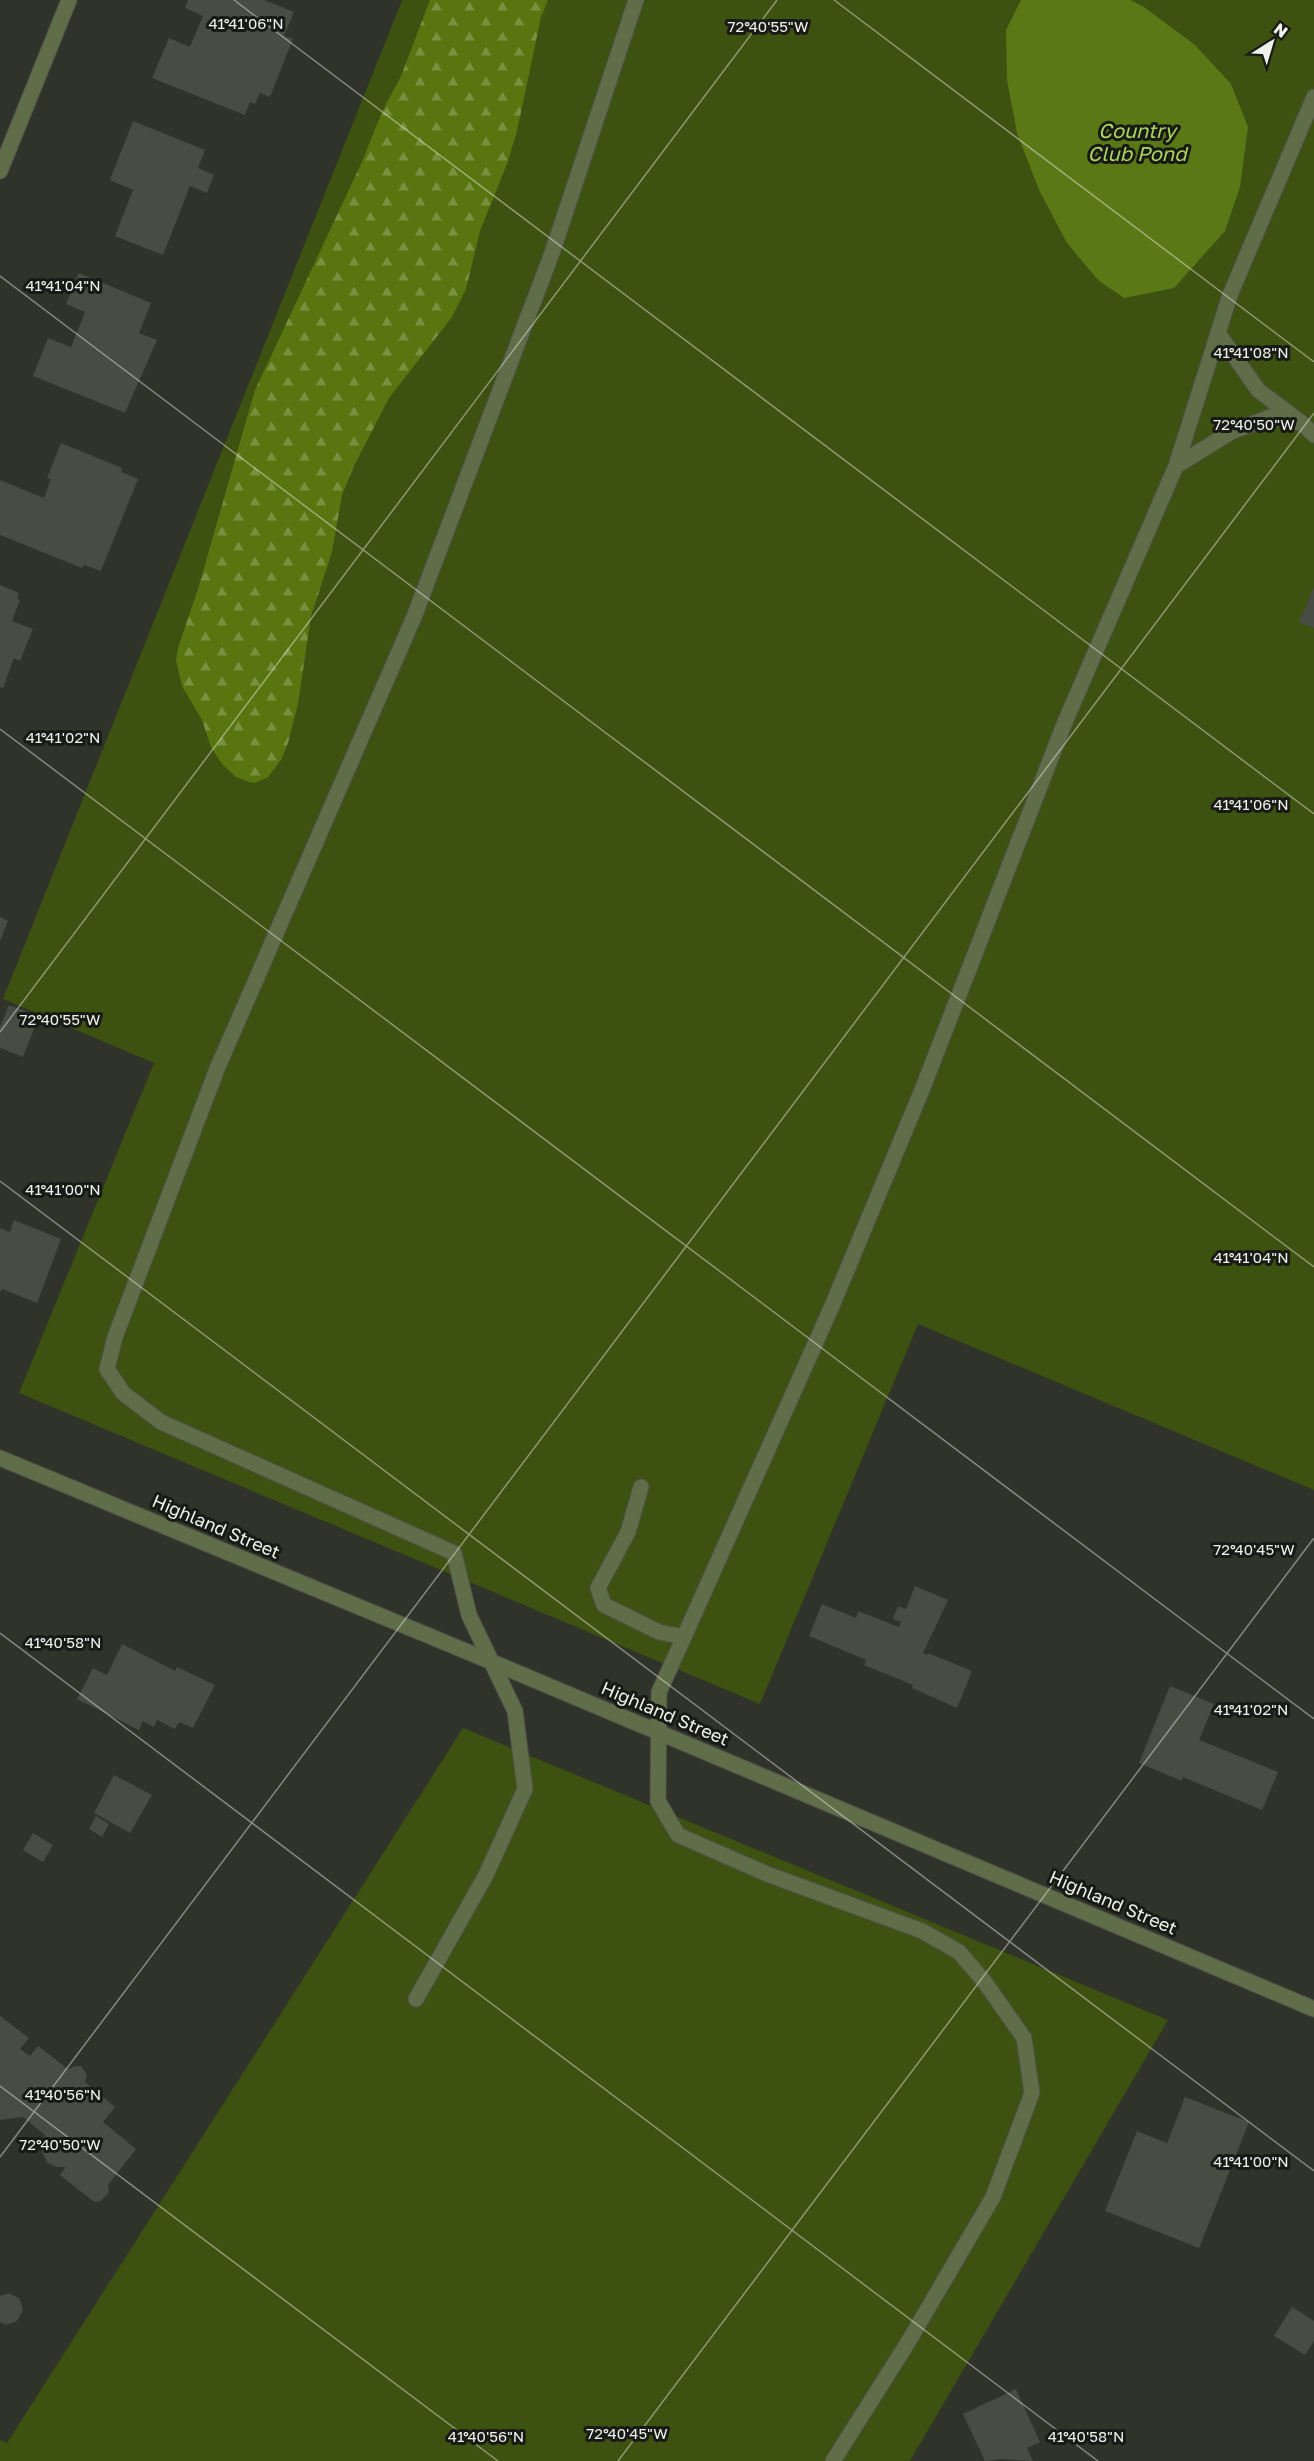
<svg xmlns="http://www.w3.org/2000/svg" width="1314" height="2461" font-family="'Golos Text',sans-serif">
<defs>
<pattern id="forest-firs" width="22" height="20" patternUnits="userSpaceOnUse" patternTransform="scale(1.5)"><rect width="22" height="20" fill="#587510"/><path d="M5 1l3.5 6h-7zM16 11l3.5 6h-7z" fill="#78903f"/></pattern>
</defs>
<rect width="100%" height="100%" fill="#2f332a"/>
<path fill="#3d5110" d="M402,0H1314V1490L918,1324L760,1704L19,1393L154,1063L3,999Z
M463,1728L1168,2020L910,2461H0V2440L7,2443Z"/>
<path fill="url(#forest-firs)" d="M430,0H548L541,17L517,131L507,164L480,231L466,289L452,317L389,398L354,466L342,495L332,552L311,616L298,704L288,743L281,760L268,777L255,783L249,782L236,777L222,764L211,747L202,720L182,686L176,660L178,648L198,589L255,390L362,162L382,112L401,76Z"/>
<path fill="#5b7816" d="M1021,0H1130L1144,7L1195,45L1231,84L1248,127L1240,187L1225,231L1174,288L1124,298L1098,280L1067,243L1039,190L1017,133L1007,80L1006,30Z"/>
<path fill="#484c42" d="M188,0H264L294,12L284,36L293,39L270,97L260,93L255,104L250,102L245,115L152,78L169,38L190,47L203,16L185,8Z
M133,121L205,150L198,168L214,175L207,193L190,186L163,255L115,236L133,190L110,180Z
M79,273L151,303L139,333L157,340L125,413L33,376L48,338L71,347L85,312L66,304Z
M61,443L122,468L121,472L138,479L101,571L84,565L82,568L0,535V480L44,498L51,479L47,478Z
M0,585L19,593L17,599L20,600L12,621L33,629L20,661L14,658L3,688L0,687Z
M1314,587V628L1299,622Z
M0,917L8,921L0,941Z
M9,1005L39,1016L23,1057L0,1048V1027Z
M14,1220L61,1239L37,1303L2,1289L0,1293V1228L10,1232Z
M915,1586L948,1600L923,1653L927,1655L928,1653L972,1671L957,1708L912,1688L913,1685L864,1665L866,1660L809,1636L822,1604L856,1618L858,1611L899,1627L901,1622L893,1619L898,1606L906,1609Z
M122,1644L175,1671L177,1667L215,1685L193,1728L179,1722L175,1729L157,1720L154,1727L143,1721L139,1730L77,1699L93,1668L107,1675Z
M1170,1686L1214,1704L1199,1740L1278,1772L1262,1810L1183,1777L1182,1781L1139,1763Z
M114,1775L152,1795L130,1833L94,1813Z
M96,1816L109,1824L102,1837L89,1829Z
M33,1833L53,1845L43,1862L23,1850Z
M0,2016L29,2038L20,2049L30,2056L38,2046L68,2069L75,2066H81L87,2075L85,2082L115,2107L103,2122L136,2149L108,2185L109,2192L101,2201L94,2202L60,2175L66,2167H56L47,2162L41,2150L45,2135L23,2117L0,2120Z
M1185,2097L1249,2122L1199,2248L1105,2211L1137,2131L1167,2143Z
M8,2293L19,2298L23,2310L17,2321L6,2325L0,2322V2296Z
M1292,2307L1314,2321V2341L1305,2355L1274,2336Z
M1016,2389L1040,2442L1027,2448L1033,2461L1001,2459L985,2461L963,2414Z"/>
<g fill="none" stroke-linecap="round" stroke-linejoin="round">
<g stroke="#4e5149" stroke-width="17">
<path id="service" d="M1218,333L1258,390L1302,423L1314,435
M1176,466L1231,432L1270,417L1299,423
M641,1487L628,1532L598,1588L604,1605L659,1632L684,1637L832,1306L922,1090L1065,722L1176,466L1230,295L1314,97
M684,1637L659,1692L658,1801L678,1835L767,1874L922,1931L959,1952L984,1981L1024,2038L1032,2093L993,2197L907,2344L833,2461
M416,1999L486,1875L525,1789L515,1711L469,1615L454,1553L161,1422L123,1393L107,1369L115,1337L217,1069L414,617L552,253L636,0"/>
</g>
<g stroke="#4e5149" stroke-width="17">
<path id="minor" d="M0,171L69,0"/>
</g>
<g stroke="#4e5149" stroke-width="17">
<path id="tertiary" d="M0,1458L492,1662L1314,2009"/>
</g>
<use href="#service" stroke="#5f6d49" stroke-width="15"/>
<use href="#minor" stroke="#5f6d49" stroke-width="15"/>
<use href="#tertiary" stroke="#5f6d49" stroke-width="15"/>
</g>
<path fill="none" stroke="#eff1eb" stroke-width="1.5" stroke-opacity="0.45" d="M234,0L1314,814M834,0L1314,362M0,276L1314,1267M0,729L1314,1719M0,1032L777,0M0,1181L1314,2171M0,1633L1098,2461M0,2086L498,2461M0,2157L1314,413M618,2461L1314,1538"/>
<g text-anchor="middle" stroke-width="6" stroke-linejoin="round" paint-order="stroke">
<g font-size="18" fill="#eff1eb" stroke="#181a16">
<text transform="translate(216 1527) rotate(23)" y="6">Highland Street</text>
<text transform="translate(665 1714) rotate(23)" y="6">Highland Street</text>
<text transform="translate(1113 1903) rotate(23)" y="6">Highland Street</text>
</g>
<g font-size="20" font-style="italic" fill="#add65e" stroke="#181a16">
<text x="1137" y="138">Country<tspan x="1137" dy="23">Club Pond</tspan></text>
</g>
</g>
<g font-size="15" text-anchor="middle" fill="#eff1eb" stroke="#181a16" stroke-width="6" stroke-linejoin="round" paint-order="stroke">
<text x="246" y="29">41°41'06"N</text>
<text x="768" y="32">72°40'55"W</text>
<text x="63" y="291">41°41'04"N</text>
<text x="1251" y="358">41°41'08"N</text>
<text x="1254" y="430">72°40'50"W</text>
<text x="63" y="743">41°41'02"N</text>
<text x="1251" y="810">41°41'06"N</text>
<text x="60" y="1025">72°40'55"W</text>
<text x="63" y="1195">41°41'00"N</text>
<text x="1251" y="1263">41°41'04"N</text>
<text x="1254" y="1555">72°40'45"W</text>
<text x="63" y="1648">41°40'58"N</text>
<text x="1251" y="1715">41°41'02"N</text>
<text x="63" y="2100">41°40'56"N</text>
<text x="60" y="2150">72°40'50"W</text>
<text x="1251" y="2167">41°41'00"N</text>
<text x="627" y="2439">72°40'45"W</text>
<text x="486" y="2442">41°40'56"N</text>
<text x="1086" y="2442">41°40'58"N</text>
</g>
<g transform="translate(1272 42) rotate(37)" stroke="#181a16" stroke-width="4.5" paint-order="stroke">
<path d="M0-4.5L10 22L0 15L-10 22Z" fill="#eff1eb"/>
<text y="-9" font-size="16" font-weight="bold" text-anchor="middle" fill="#eff1eb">N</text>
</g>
</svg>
